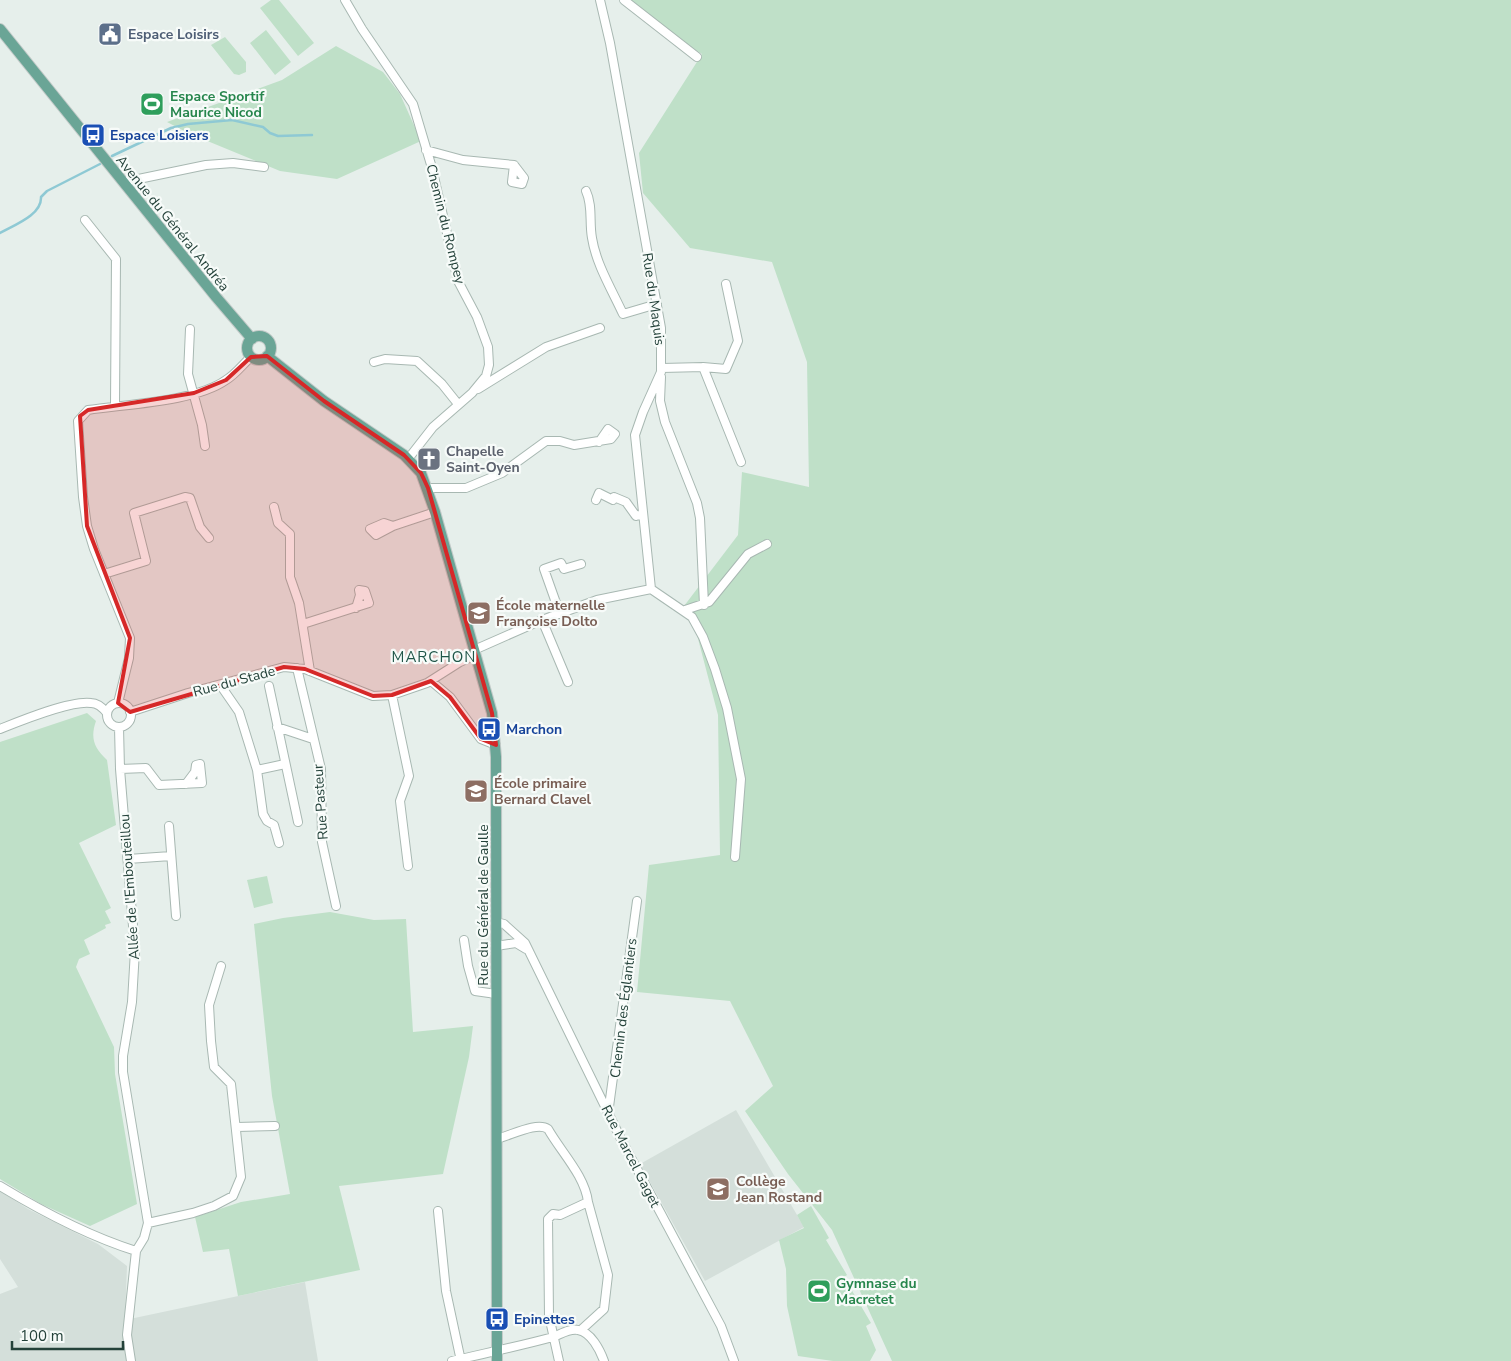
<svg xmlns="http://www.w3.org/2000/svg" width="1511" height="1361" font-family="'Nunito Sans',sans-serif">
<rect width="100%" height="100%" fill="#e6efeb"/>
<path fill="#d4dfda" d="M736,1110L804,1227L705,1281L640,1164Z
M0,1191L28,1209L98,1244L127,1266L125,1320L305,1282L318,1361H0V1294L18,1287L0,1259Z"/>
<path fill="#bfe0c8" d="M271,0H279L314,43L298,56L260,8Z
M630,0H1511V1361H892L832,1230L788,1174L745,1111L773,1086L730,1001L637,992L649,865L720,855L718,715L696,631L681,610L738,535L742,472L809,487L807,362L772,262L690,248L643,193L639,153L702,54L680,40Z
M266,30L291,62L275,75L250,43Z
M225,37L246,62V72L239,75L234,74L211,45Z
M336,46L383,72L400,94L421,141L337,179L280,171L188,133L167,122L282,80Z
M87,713L96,721C90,738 94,748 107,760L116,825L79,843L111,908L105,911L111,923L105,925L106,928L84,940L90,954L79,959L76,967L114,1047L115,1074L137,1204L90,1226L41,1204L0,1179V742Z
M267,876L273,903L254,908L247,880Z
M330,912L374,920L406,919L413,1032L473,1026L469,1057L443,1174L339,1186L360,1270L238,1296L229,1249L203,1252L195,1217L241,1202L290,1194L272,1096L254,924L283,918Z
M811,1206L829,1238L826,1240L847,1275L844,1277L871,1323L866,1326L876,1350L870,1361H833L798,1356L787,1306L786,1269L779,1240L804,1228L797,1215Z"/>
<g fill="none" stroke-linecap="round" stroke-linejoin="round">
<path stroke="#8ec9d4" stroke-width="2.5" d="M112,156L171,128L188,124L232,120L263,127L270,133L278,136L312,135
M0,233C14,225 42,215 41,197L47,191L100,164"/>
<g stroke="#a8b8b2" stroke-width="10">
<path id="minor" d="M345,0L362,29L413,104L432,168L458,281L477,317L488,347L489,365L486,376L472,393L433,427L408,459
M624,0L697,57
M426,150L463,160L514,165L524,178L522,184L512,182L514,165
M124,182L206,165L233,163L264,167
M586,191C593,206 589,222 592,238C596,264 612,290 623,314L657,304
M85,220L116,259L115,406
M190,329L188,374L202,425L205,446
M374,362L385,359L417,361L442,384L458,404
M703,367L726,369L738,341L726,284
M662,368L703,367L741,462
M661,377L660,401L665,422L697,503L700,518L704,605
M478,389L546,347L600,328
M428,488H466L502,473L546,441H560L574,445L611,439L615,434L608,429L599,442
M596,500L599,493L613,500L614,497L626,502L636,516L643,514
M274,507L278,523L290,534V577L299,603L310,671
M393,526L384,523L370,529L376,535L393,526L435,512
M104,574L146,561L134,513L185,497L190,498L200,527L209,538
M651,589L692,617L703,637L715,669L727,708L741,779L735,857
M685,610L709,602L748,554L767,544
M560,614L544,569L561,563L564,569L581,564
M542,620L568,682
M303,624L369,603L365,591L359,590L360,595L356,608
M474,650L542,620L597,600L651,589L635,435L643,412L661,372V328L610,43L600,0
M297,668L321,769L322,842L336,906
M431,681L450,697L481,739L496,745
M221,686L239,712L257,770L263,814L267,821L274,825L279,843
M269,686L298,822
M392,695L409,776L400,801L408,866
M118,703L129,658L130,638L94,549L87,526L83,497L78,421L88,410C126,404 195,402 226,380C236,374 243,364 251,357
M107 715a12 12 0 1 1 24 0a12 12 0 1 1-24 0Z
M130,712L188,693L284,667L305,669L373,696L392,695L427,683L460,662L476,655
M119,727L120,769L135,950L132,1002L123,1056V1072L148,1223L144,1238L136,1251L127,1335L131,1361
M277,727L313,739
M0,729C20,721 71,700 91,703C97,703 103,708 107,713
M120,769L146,768L159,785L202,783L200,764L196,765L195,772L186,784
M257,770L285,764
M169,826L176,916
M128,859L171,856
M496,922L504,924L525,943L621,1139L721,1326L734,1361
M464,940L468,966L475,991L496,994
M496,946L516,943L526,949
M608,1114L637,901
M237,1127L275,1126
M496,1139C510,1136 537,1121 548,1129C561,1152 585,1176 588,1202L560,1215L553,1214L548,1219L549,1316L559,1361
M0,1186C43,1212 88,1236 136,1251
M438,1211L446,1291L461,1361
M148,1223L193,1213L214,1206L233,1196L241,1177L231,1084L214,1067L211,1041L209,1005L221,966
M581,1330L604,1309L608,1275L588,1202
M452,1361C486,1353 520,1346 553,1337C561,1334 570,1328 578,1330C591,1332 600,1350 604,1361"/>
</g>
<g stroke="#c2cac8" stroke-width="12">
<path id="major" d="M0,29L216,297L252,339
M247 348a12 12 0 1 1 24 0a12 12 0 1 1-24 0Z
M267,356L324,401L404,455L421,473L435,512L492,713L496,757L497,1361"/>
</g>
<use href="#minor" stroke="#fff" stroke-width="8"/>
<use href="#major" stroke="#6aa596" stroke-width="10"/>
</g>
<path fill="#d62828" fill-opacity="0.2" stroke="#d62828" stroke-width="4" stroke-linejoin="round" d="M267,356L324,401L404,455L421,473L428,488L492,713L496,745L481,739L450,697L431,681L392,695L373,696L305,669L284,667L130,712L118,703L130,638L87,526L80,416L88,410L194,393L226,380L251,357Z"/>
<defs>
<g id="civic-square" transform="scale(1.25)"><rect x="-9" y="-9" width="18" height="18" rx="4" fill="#5c6f8a" stroke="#f7fbf9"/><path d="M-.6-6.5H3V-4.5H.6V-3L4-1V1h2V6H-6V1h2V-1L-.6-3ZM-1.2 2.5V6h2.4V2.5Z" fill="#fff"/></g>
<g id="stadium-square" transform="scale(1.25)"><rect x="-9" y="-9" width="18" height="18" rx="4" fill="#2e9e5b" stroke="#f7fbf9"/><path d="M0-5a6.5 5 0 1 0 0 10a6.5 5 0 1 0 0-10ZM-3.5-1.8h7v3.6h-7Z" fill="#fff"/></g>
<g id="bus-square" transform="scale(1.25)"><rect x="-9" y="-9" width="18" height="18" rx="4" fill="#1a4fb4" stroke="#f7fbf9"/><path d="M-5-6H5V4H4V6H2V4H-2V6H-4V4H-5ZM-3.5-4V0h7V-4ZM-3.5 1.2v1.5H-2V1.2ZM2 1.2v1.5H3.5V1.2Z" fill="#fff"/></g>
<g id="church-square" transform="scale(1.25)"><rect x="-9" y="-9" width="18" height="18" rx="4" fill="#6b7280" stroke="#f7fbf9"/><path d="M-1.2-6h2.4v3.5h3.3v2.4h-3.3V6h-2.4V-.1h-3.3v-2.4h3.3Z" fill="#fff"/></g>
<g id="school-square" transform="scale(1.25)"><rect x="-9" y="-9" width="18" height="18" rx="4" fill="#8d6e63" stroke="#f7fbf9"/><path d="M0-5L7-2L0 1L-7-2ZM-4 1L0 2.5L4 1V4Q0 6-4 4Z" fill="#fff"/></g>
</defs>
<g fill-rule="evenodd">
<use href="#civic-square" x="110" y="34"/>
<use href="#stadium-square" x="152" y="104"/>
<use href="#bus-square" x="93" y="135"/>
<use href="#church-square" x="429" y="459"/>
<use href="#school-square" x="479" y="613"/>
<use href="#bus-square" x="489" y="729"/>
<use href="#school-square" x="476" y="791"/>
<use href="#school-square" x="718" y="1189"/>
<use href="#stadium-square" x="819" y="1291"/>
<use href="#bus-square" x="497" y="1319"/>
</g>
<g text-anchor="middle" stroke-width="4.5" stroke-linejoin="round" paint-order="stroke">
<g font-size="14" font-weight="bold" fill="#4e5e75" stroke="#f7fbf9" text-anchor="start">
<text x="128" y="39">Espace Loisirs</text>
</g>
<g font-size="14" font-weight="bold" fill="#27864d" stroke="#f7fbf9" text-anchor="start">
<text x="170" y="101">Espace Sportif<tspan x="170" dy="16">Maurice Nicod</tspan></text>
<text x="836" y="1288">Gymnase du<tspan x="836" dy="16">Macretet</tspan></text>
</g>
<g font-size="14" font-weight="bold" fill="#164399" stroke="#f7fbf9" text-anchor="start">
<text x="110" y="140">Espace Loisiers</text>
<text x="506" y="734">Marchon</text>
<text x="514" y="1324">Epinettes</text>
</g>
<g font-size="14" fill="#24423a" stroke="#f7fbf9">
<text transform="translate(173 223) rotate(51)" y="5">Avenue du Général Andréa</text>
<text transform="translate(446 224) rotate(76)" y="5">Chemin du Rompey</text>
<text transform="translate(654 299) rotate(82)" y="5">Rue du Maquis</text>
<text transform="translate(234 681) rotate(-15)" y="5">Rue du Stade</text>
<text transform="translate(320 802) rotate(-94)" y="5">Rue Pasteur</text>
<text transform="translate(129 887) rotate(-94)" y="5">Allée de l'Embouteillou</text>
<text transform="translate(483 905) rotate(-90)" y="5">Rue du Général de Gaulle</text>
<text transform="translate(623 1008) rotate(-83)" y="5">Chemin des Églantiers</text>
<text transform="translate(631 1156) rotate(63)" y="5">Rue Marcel Gaget</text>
</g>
<g font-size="14" font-weight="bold" fill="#5b616d" stroke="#f7fbf9" text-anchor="start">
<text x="446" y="456">Chapelle<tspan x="446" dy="16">Saint-Oyen</tspan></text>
</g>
<g font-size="14" font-weight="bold" fill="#785e54" stroke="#f7fbf9" text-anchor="start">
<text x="496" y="610">École maternelle<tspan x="496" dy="16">Françoise Dolto</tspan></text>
<text x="494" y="788">École primaire<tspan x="494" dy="16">Bernard Clavel</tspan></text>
<text x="736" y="1186">Collège<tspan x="736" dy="16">Jean Rostand</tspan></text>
</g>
<g font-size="15" letter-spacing="1" fill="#1f5548" stroke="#f7fbf9">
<text x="434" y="662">MARCHON</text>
</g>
</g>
<path d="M12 1341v8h111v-8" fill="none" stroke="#24423a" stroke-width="2.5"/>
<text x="20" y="1341" font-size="15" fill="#24423a" stroke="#f7fbf9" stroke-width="4" paint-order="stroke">100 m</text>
</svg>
